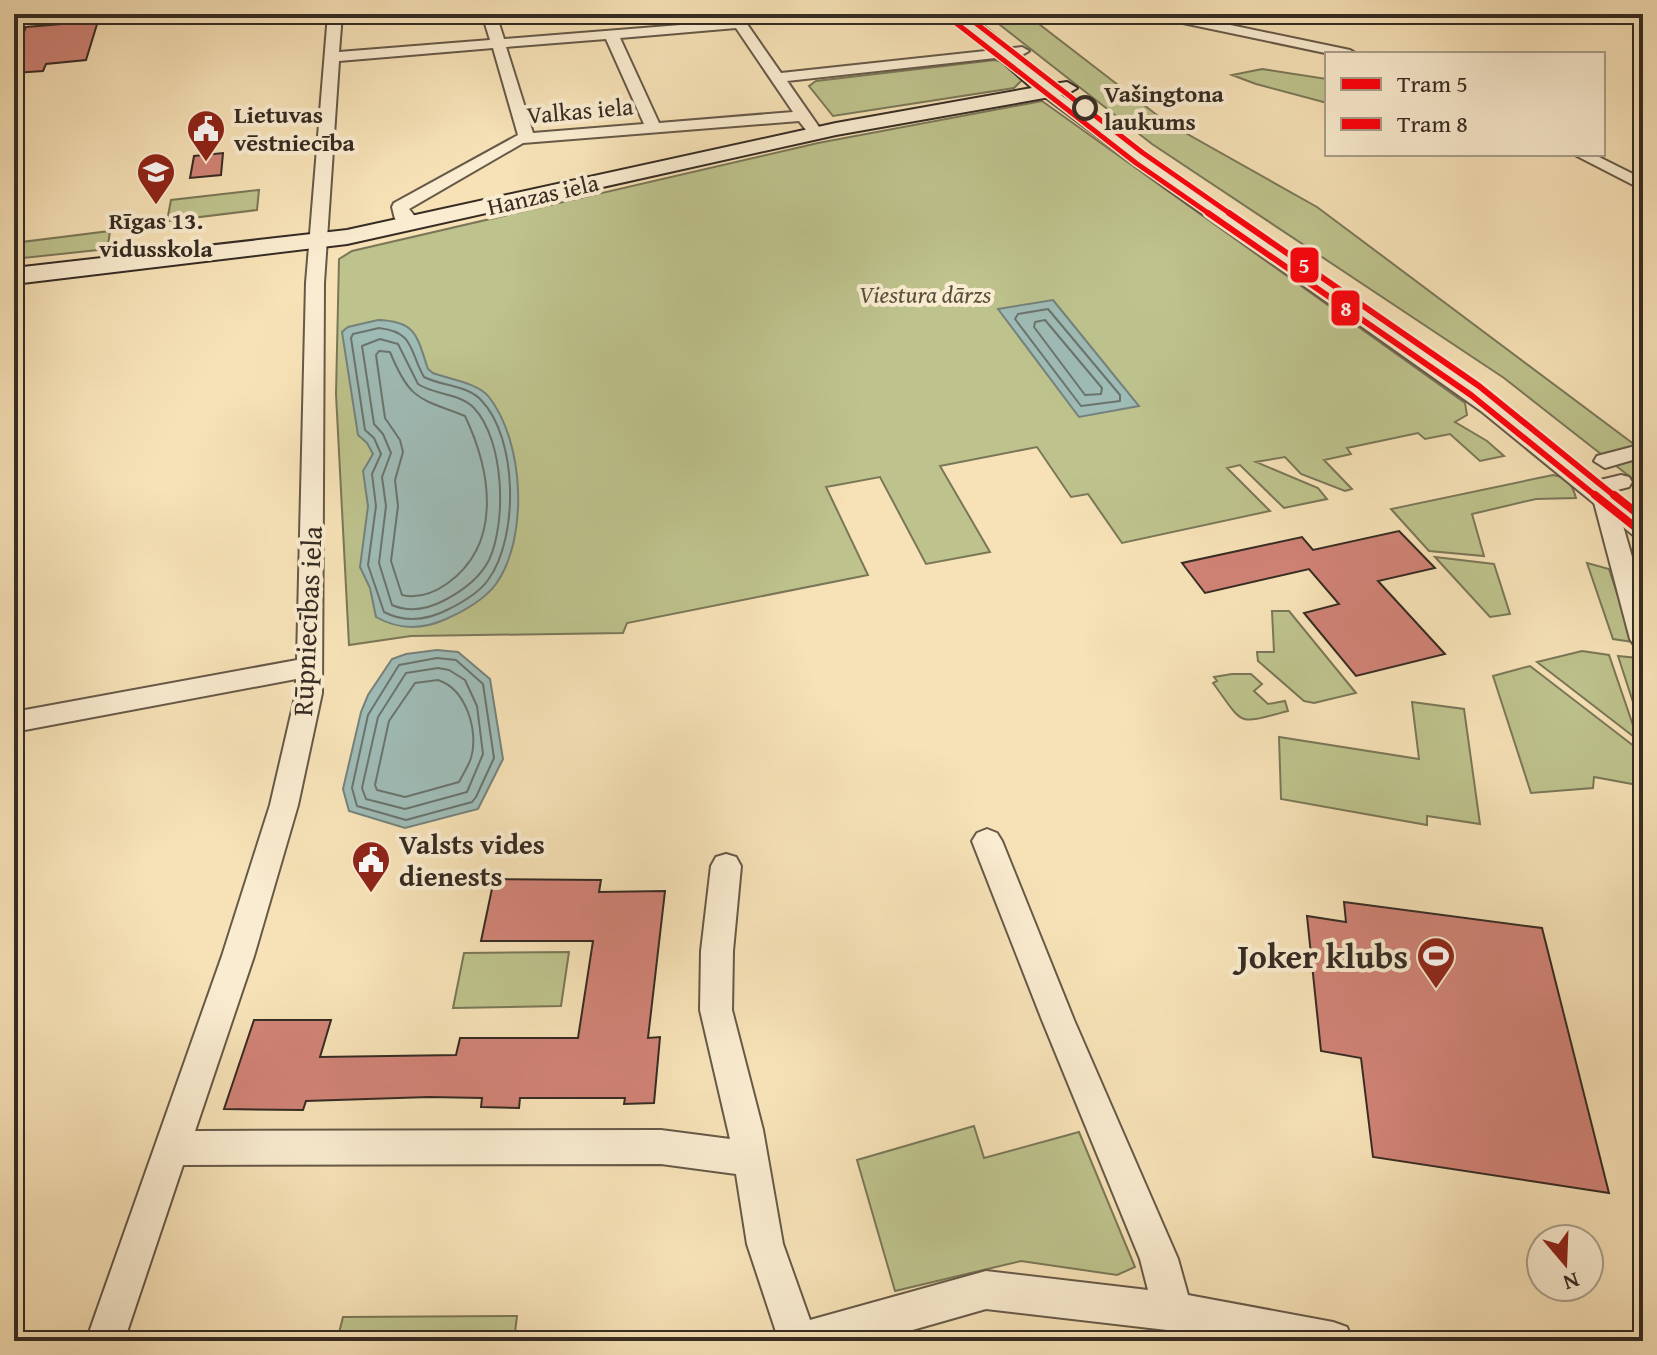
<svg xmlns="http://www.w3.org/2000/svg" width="1657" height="1355" font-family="'Gentium Book Plus',serif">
<rect width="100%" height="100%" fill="#f7e2b7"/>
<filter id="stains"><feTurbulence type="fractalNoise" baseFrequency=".0025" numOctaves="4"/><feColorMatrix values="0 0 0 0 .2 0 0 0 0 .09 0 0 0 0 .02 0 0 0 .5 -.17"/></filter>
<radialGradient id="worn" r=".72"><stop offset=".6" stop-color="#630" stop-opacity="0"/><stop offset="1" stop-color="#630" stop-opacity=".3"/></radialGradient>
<path fill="#bec38d" stroke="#7a7758" stroke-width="2" d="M986,14H1026L1166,122L1317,207L1643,451V487L1504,378L1152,144Z
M995,60L1005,63L1023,79L1014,88L833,116L809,86L816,81Z
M1262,69L1327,79V103L1256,84L1232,75Z
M1042,101L1465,403L1467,415L1455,422L1487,441L1504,456L1480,461L1450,434L1425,439L1418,433L1347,448L1351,454L1324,460L1352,489L1345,491L1301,474L1285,457L1256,462L1318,488L1327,499L1284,508L1240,465L1227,468L1270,511L1122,543L1088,494L1071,497L1037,447L940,466L990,552L926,564L880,477L826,487L868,575L627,623L623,633L411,636L349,645L336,394L339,259L352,251L818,143Z
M259,190L257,210L167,221L171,200Z
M110,231L108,245L98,250L14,259V243Z
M1553,475C1568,477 1572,484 1576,498L1536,499L1472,514L1484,556L1429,551L1391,509Z
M1435,557L1494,564L1510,614L1490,617Z
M1587,563L1609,569L1633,642L1613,639Z
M1272,611H1289L1356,693L1314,703L1304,701L1258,661L1257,652H1274Z
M1582,651L1609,655L1638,740L1537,662Z
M1618,656L1638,658L1643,674V733Z
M1530,666L1639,750L1643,763V786L1594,777L1593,788L1531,793L1493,676Z
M1232,674H1251L1262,684L1254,691L1268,704L1285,701L1288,711C1235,725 1245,726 1213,683L1217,681L1214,677Z
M1412,702L1464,709L1480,824L1427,816V825L1281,799L1279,737L1419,759Z
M569,952L561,1006L453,1008L464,953Z
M974,1126L984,1158L1079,1132L1135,1267L1117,1275L1021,1261L895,1291L857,1160Z
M517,1316L514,1341H337L343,1317Z"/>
<path fill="#9fbcb7" stroke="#75827c" stroke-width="2" d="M1053,300L1139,406L1079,417L998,309Z
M378,320C417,321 417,337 428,369L433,373C449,379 478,383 489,397C524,442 529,537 496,584C485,599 463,612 446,619C422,630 399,630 376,617L370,588L360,567L368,506L363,471L373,454L367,443L358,435L342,332L348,327Z
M437,650L458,652L490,679L503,759L478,809L405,828L349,811L343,789L361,712L368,695L392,659L406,654Z"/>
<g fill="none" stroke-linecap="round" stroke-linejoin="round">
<path stroke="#6a746d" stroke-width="2" d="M1048,309L1120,395V401L1081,406L1015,319L1018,314Z
M1045,320L1102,388L1101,394L1085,395L1034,327L1035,322Z
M379,328C415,332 409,351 424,377C441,386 467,385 481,400C518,438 519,538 488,580C479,593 463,602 449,609C428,620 405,623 384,612L368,565L376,506L372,474L381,454L374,438L365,430L351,338L353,334Z
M380,339L398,344L418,384C434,395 460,393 474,408C504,440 507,521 489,560C480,578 462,591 445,600C428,609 410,613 392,605L379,563L386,506L382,477L391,453L383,434L374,424L362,346Z
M379,351L390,352C410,401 419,398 465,416C491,471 503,543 448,583C434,593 419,599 402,595L391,561L398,506L395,480L403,452L400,440L385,418L376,355Z
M437,658L456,660L483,684L494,758L476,797L472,802L406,820L357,806L352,788L368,715L399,665Z
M438,668L449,670L465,680L477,706L483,754L467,792L405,809L366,799L362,788L378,717L406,673Z
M438,680C466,689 479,731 471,758C468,767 463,774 459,782L405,797L377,790L375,785L389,721L415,683Z"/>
</g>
<path fill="#d18377" stroke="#352b23" stroke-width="2" d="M98,21L86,60L46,64L43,71L14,73V57L26,27Z
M223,153L221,175L190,178L194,156Z
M1399,531L1435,568L1378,581L1445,654L1356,676L1304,613L1339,604L1309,569L1205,593L1182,563L1302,537L1313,550Z
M494,879L601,880L599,892L665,891L648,1038L660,1037L654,1103L624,1104L625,1098H520L519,1108L481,1107L482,1098L429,1097L306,1101L303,1110L224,1109L254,1020H331L320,1057L456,1055L460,1038H578L593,941H481Z
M1344,902L1542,928L1609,1193L1373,1157L1361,1058L1321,1051L1307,916L1346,922Z"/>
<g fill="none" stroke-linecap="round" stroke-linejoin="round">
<g stroke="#665948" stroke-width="4">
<path id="minor" d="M328,14H342L339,52L490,40L482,14H496L504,39L731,21L726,14H740L781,73L1022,47L1029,51L1022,55L787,81L819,127L811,132L806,130L799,121L523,143L409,209L421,224L412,229L395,219L392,207L394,203L518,135L493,48L339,61L324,283L322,693L298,805L254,956L195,1131L661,1130L730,1139L700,1010L701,951L711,866L716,857L726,854L736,857L741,866L733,951L732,1010L763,1130L783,1244L810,1320L986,1271L1148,1290L1140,1259L1042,1020L972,841L977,833L987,829L997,833L1002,841L1074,1020L1178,1259L1188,1295L1333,1322L1347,1327L1352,1341H1231L1184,1332L986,1309L874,1341H779L747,1244L736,1174L661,1164L183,1165L124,1341H86L222,956L270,805L296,693V679L14,732V712L297,660L306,283ZM736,28L793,112L659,123L620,38ZM606,39L644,124L533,133L506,47Z
M1152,14H1178L1350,50L1357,54H1330L1159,18Z
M1573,154H1593L1643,179V190Z
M1643,444V457L1605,468L1594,461L1597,456Z
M1621,475L1629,477L1632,482L1629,487L1613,491L1643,595V648L1634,645L1630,639L1591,491L1596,481Z"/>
</g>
<g stroke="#665948" stroke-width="4">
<path id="tertiary" d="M1048,86L1499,401L1643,515V538L1633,535L1481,411L1162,185L1042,95L1039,91L1042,87Z"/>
</g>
<g stroke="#352b23" stroke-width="4">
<path id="secondary" d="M949,14H969L1053,84L1067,82L1077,88L1067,94L836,135L347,244L14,284V268L347,230L836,123L1032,88Z"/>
</g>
<use href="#minor" fill="#faecd0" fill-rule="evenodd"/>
<use href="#tertiary" fill="#faecd0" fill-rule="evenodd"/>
<use href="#secondary" fill="#faecd0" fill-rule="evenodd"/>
<g stroke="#faecd0" stroke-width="8">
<path id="tram-1-far2" d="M964,14L1143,153L1232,215"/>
</g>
<g stroke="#faecd0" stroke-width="11">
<path id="tram-1-far1" d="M1229,213L1479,386L1616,497"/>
</g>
<g stroke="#faecd0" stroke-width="14">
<path id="tram-1" d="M1614,495L1643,518"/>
</g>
<g stroke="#faecd0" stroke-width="8">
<path id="tram-2-far2" d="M956,23L1136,163L1211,215"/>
</g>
<g stroke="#faecd0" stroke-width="11">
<path id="tram-2-far1" d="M1208,213L1471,395L1597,497"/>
</g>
<g stroke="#faecd0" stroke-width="14">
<path id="tram-2" d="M1595,495L1635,527"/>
</g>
<use href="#tram-1-far2" stroke="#ff000c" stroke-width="5"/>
<use href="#tram-1-far1" stroke="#ff000c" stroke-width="6"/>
<use href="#tram-1" stroke="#ff000c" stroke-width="8"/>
<use href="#tram-2-far2" stroke="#ff000c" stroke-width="5"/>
<use href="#tram-2-far1" stroke="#ff000c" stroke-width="6"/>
<use href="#tram-2" stroke="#ff000c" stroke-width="8"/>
</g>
<defs>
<g id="civic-pin" transform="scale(2)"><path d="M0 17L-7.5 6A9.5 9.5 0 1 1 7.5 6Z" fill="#8f2418" stroke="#faecd0"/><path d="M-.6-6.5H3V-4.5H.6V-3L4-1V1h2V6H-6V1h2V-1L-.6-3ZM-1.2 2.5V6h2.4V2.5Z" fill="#fff"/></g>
<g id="school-pin" transform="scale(2)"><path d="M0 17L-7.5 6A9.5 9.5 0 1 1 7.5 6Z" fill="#8f2418" stroke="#faecd0"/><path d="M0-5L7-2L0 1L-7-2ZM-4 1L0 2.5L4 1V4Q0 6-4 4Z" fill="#fff"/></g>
<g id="stadium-pin" transform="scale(2)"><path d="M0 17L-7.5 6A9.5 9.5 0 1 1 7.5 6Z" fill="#8f2418" stroke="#faecd0"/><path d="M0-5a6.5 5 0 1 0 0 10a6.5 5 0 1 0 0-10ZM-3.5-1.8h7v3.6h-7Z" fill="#fff"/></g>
</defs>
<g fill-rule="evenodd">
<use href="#civic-pin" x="206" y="129"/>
<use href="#school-pin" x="156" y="172"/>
<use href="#civic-pin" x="371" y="860"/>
<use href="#stadium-pin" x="1436" y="956"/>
</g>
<circle fill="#faecd0" stroke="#352b23" stroke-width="4" cx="1085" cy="108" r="11"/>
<g text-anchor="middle" stroke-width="8" stroke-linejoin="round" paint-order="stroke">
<g font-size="24" font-weight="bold" fill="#352b23" stroke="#faecd0" text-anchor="start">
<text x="1104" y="102">Vašingtona<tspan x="1104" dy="28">laukums</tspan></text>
</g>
<g font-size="24" fill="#352b23" stroke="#faecd0">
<text transform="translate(580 111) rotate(-5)" y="8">Valkas iela</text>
<text transform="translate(543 195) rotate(-13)" y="8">Hanzas iela</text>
</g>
<g font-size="24" font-weight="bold" fill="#352b23" stroke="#faecd0" text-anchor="start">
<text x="234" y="123">Lietuvas<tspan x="234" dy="28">vēstniecība</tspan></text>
<text x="156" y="229" text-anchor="middle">Rīgas 13.<tspan x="156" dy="28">vidusskola</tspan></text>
</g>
<g font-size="24" font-style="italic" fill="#57513e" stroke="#faecd0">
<text x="925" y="303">Viestura dārzs</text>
</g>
<g font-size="28" fill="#352b23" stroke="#faecd0">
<text transform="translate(307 621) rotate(-87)" y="10">Rūpniecības iela</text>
</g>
<g font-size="28" font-weight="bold" fill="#352b23" stroke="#faecd0" text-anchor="start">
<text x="399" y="854">Valsts vides<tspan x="399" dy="32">dienests</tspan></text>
</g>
<g font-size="34" font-weight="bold" fill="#352b23" stroke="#faecd0" text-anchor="end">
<text x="1408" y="968">Joker klubs</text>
</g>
</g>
<g stroke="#faecd0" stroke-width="3">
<rect x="1289" y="246" width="31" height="38" rx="8" fill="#ff000c"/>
<rect x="1330" y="289" width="31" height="38" rx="8" fill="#ff000c"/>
</g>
<g font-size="22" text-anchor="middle" font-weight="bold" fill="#fff">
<text x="1304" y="273">5</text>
<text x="1346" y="316">8</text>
</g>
<rect width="1657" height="1355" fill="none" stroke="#f7e2b7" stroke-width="48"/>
<rect x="16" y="16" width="1625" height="1323" fill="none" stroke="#352b23" stroke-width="4"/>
<rect x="24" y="24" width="1609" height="1307" fill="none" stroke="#352b23" stroke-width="2"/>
<rect x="1325" y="52" width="280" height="104" fill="#faecd0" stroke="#ab9f8b" stroke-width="2"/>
<rect x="1341" y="78" width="40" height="12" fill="#ff000c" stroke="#ab9f8b" stroke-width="2"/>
<text x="1397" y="92" font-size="24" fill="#352b23">Tram 5</text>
<rect x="1341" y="118" width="40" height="12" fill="#ff000c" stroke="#ab9f8b" stroke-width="2"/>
<text x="1397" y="132" font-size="24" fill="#352b23">Tram 8</text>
<g transform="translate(1565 1263) rotate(161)"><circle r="38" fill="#faecd0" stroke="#ab9f8b" stroke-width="2"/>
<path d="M0-6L14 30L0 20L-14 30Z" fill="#8f2418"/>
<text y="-12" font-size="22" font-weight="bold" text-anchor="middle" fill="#352b23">N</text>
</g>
<rect width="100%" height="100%" filter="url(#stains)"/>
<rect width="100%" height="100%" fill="url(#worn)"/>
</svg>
